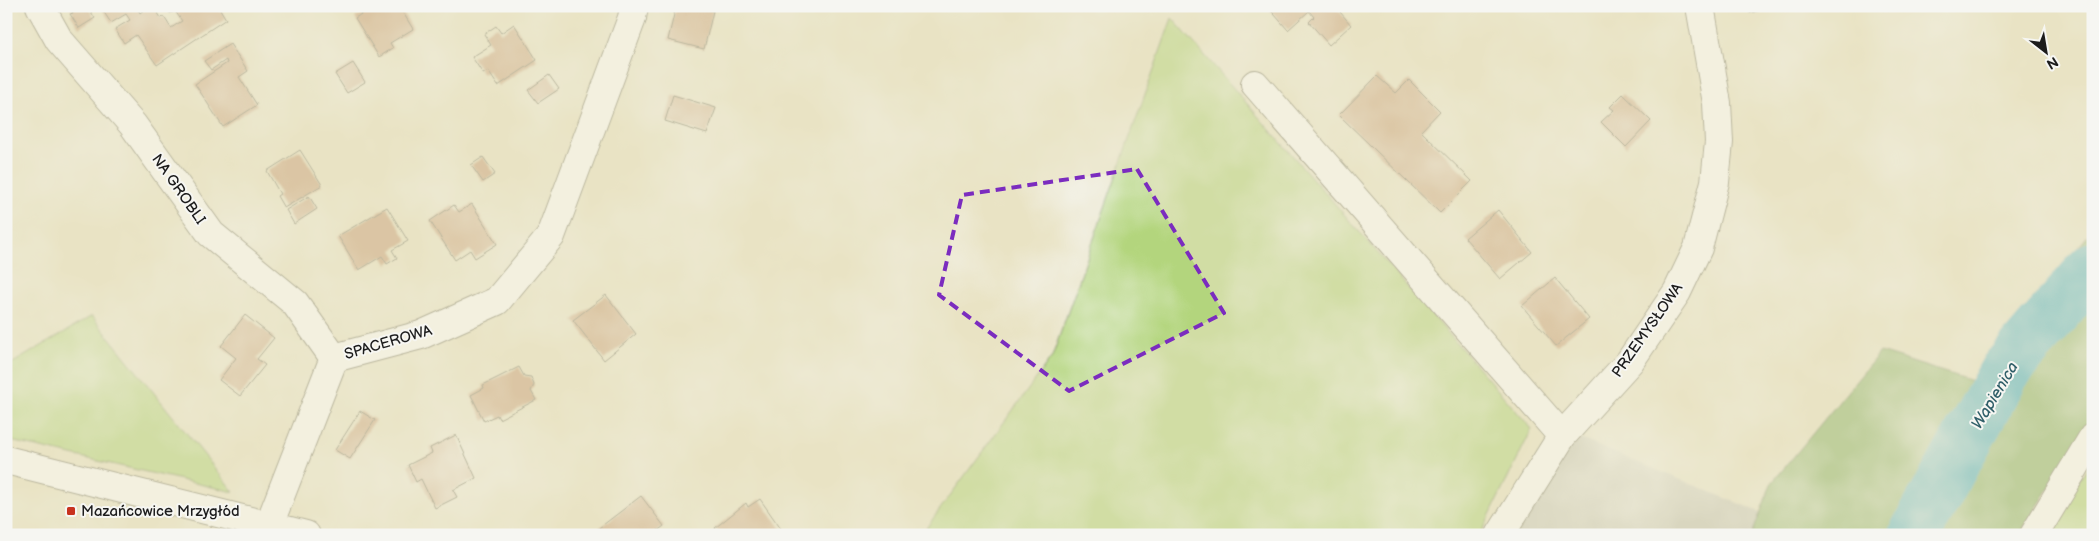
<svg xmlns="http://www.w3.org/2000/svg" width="2099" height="541" font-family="'Balsamiq Sans',sans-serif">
<rect width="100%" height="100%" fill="#f6f6f2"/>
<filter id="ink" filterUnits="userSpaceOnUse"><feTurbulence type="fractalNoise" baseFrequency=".02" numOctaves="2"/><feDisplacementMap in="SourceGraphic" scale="10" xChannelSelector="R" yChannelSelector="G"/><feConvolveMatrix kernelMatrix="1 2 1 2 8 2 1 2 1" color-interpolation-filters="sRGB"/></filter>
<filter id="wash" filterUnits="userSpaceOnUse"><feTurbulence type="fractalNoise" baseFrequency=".0096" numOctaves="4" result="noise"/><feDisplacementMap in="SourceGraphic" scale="20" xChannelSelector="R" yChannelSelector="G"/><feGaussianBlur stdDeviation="1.12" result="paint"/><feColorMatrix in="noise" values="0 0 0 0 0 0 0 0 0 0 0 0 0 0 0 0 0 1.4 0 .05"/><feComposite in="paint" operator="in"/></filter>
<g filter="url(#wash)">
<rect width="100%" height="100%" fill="#e9e3c4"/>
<path fill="#c5c5b8" d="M1573,436L1760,512L1752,535H1509Z"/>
<path fill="#b3d57d" stroke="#68784c" d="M1172,18L1532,429L1480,535H921L1052,357Z
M92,316L234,492L6,440V367Z
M2093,458V535H2045Z"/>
<path fill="#8eb66c" stroke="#556944" d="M2093,229V421L2019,535H1752L1771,484L1880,352L1972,381Z"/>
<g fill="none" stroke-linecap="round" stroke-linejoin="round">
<path stroke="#48b1c7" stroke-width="52" d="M1914,535L2005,371L2093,268"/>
</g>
<g id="blocks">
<path fill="#caa17c" d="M69,6H87L95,18L79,28L70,14L73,13Z
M100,6H136L140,13L145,9L156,10L161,18L164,17L171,28L182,21L175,11L170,13L165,6H218L226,19L157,65L136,35L124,43L115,29L130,20L126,14L111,23Z
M374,6H399L413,29L390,43L393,48L379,57L355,18Z
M676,6H705V8L713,11L704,49L668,40Z
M1267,6H1335L1351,25L1329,45L1309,22L1314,17L1309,11L1288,30Z
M1748,6H1772V7L1750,13Z
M514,24L537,60L498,86L488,71L483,74L472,57L491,45L484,34L496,26L501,33Z
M230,44L248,71L239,77L257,105L223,127L195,84L227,63L226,60L211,70L204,61Z
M353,63L365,82L347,93L335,74Z
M549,75L559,89L538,103L528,90Z
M1377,76L1396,93L1409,80L1440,111L1421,131L1472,181L1440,213L1339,115Z
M1623,94L1651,121L1626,147L1601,122L1614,110L1610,107Z
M673,95L716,108L707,134L665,121Z
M300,150L322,185L284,208L277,196L280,194L267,171Z
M483,157L495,174L483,182L471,165Z
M309,196L317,209L294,224L286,210Z
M472,204L497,244L475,258L470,250L455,260L430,221L454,205L459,212Z
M387,207L408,241L392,250L397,258L387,264L382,256L359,270L338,236Z
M1498,210L1532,252L1500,279L1465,238Z
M1555,278L1589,319L1556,346L1522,306Z
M606,295L636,334L604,360L573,320Z
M245,315L274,338L257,359L265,365L240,396L219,380L236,358L221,346Z
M519,367L524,376L531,377L534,385L531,391L536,400L499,419L497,415L484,421L471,395L484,388L483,385Z
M360,411L375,420L350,459L335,450Z
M456,435L476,478L453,490L457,497L435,508L421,479L416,482L408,465L432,453L430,448Z
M641,496L664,526L652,535H604L599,528Z
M760,499L781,529L772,535H720L715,528L746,503L748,507Z"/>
</g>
</g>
<g filter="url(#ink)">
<use href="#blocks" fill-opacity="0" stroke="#828070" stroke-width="1"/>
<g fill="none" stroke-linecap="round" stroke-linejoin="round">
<g stroke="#828070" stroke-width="30">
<path id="minor" d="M40,6L59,40L133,125L211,234L295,303L334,358
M1255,84L1562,436
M6,460L306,535
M269,525L334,358L421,335L497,301L551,236L632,18L634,6
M1500,535L1562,436L1630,361L1677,292L1698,248L1715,182L1719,142L1717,103L1700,6
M2034,535L2093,437"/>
</g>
<use href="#minor" stroke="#fff" stroke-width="28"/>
</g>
</g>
<path d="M0 0H2099V541H0ZM1137,169L1224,313L1069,391L939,295L962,195Z" fill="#e9e3c4" fill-opacity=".55" fill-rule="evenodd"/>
<path fill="none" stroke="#7b2cbf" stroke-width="4" stroke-dasharray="10 6" stroke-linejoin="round" d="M1137,169L1224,313L1069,391L939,295L962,195Z"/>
<rect fill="#c8321e" stroke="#f6f6f2" stroke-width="2" x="66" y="506" width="10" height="10" rx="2.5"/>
<g text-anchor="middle" stroke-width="4" stroke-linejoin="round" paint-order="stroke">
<g font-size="15" fill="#1c1c1c" stroke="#f6f6f2">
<text transform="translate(179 189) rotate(55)" y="5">NA GROBLI</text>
<text transform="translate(1647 330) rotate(-55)" y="5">PRZEMYSŁOWA</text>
<text transform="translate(388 342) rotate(-16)" y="5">SPACEROWA</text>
</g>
<g font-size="15" fill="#1c1c1c" stroke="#f6f6f2" text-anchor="start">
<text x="81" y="516">Mazańcowice Mrzygłód</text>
</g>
<g font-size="16" font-style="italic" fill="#305f69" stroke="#f6f6f2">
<text transform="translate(1994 395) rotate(-59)" y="6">Wapienica</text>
</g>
</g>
<rect width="2099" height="541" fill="none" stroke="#f6f6f2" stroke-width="25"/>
<g transform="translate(2046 52) rotate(149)" stroke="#f6f6f2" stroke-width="4" paint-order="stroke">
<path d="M0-4L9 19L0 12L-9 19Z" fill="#1c1c1c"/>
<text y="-8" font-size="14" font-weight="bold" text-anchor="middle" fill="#1c1c1c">N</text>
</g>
</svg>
